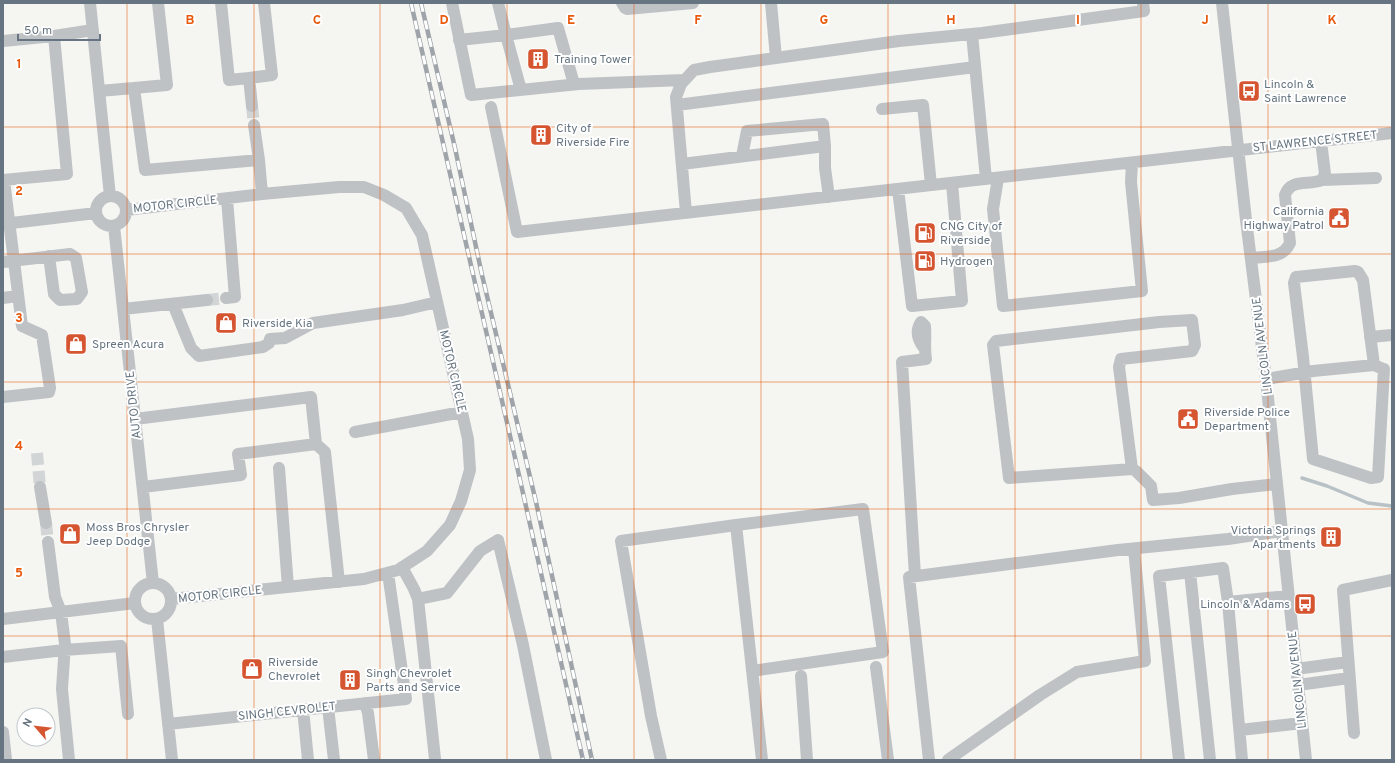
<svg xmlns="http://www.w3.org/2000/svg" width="1395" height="763" font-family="Overpass,sans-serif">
<rect width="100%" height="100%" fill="#f5f5f2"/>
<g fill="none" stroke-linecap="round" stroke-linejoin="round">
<path stroke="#b8c2c6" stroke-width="3.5" d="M1302,478L1327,486L1368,503L1392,506"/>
<path stroke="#d1d5d6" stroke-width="12" stroke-dasharray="12 6" stroke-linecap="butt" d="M252,106L254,125
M207,300L226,298
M37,453L40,487
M46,523L48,542"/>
<path stroke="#bec2c5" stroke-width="12" d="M90,3L110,196
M221,3L229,80L249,78
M452,3L471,95L579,84L684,80
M622,3L625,8L627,9L693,3
M771,3L776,58
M1222,3L1246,220L1266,379L1306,760
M972,34L986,179
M54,36L93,30
M459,40L506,35L498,3
M3,41L54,36L67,174L3,180
M134,88L167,85L158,3
M521,90L506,35L558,28L574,84
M99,91L134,88L145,170L259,160L262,194
M677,105L975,67
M252,106L249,78L272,75L264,3
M491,107L517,232L1392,133
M882,109L923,105L931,185
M254,125L259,160
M742,156L747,131L823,124L825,146
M682,164L825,146V168L829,197
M998,178L993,209L1003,306L1142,291L1131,182L1132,163
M1322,180L1376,178
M898,189L912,306L962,301L952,183
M96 211a15 15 0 1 1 30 0a15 15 0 1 1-30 0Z
M126,210L262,194L339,187H364L384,195L406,208L422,235L468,439L470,470L461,501L450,525L427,551L398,570L364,579L171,599
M686,213L676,97L681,84L694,70L710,67L899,41L982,33L1144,11L1143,3
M3,224L96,213
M114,226L153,583
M1251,258C1266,256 1283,259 1290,243L1285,195C1291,178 1308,186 1322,180L1325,174L1321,141
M3,262L70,254L76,258L82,292L77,299L60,300L54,294L49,256
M3,298L17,296
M226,298L235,297L227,199
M173,304L191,348L199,356L263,347L269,343L270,339L285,338L313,323L403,310L437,302
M123,309L207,300
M1370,337L1392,335
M1374,365L1363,280L1358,272L1355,271L1296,277L1294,283L1303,357L1313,459L1371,478L1378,477L1384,369
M1266,379L1313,371L1374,365L1381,368
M3,397L49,392L50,388L42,335L22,326L4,180
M135,419L311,397L316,444L238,454L241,475L143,487
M355,432L462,412
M316,444L325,452L339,582
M279,468L288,587
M1132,469L1119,367L1121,359L1192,351L1195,345L1192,320L1159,322L996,341L993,345L1009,478L1132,469L1136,471L1151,486L1153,500L1179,498L1232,489L1277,484
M40,487L46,523
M736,525L863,509L883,652L752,671
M48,542L55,597L61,612L65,644L62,689L69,760
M402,567L414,589L418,599L435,759
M1190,572L1210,760
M915,576L902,362L926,359C924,348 926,337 925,326L921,322C915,331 918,340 924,348
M135 601a18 18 0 1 1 36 0a18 18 0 1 1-36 0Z
M418,599L447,593L480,551L498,540L523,645L546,760
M1228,602L1288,596
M3,619L135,603
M157,619L172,760
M3,657L64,650L121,646L128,714
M876,667L888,760
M1296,669L1348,662
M801,676L807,760
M1298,685L1349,678
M365,703L368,713L374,760
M328,707L334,760
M303,709L308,760
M168,724L406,699L388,573
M1240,730L1302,723
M3,732L6,760
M1354,733L1343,590L1392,580
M661,760L651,716L621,541L736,525L762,760
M929,760L909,577L1118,550L1228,539L1282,531
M948,760L1040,695L1077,672L1145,661L1134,549
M1179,760L1159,576L1223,568L1228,602L1242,760"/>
<g stroke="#9ea4a9" stroke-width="4.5">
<path id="rail" d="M411,3L516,462L583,760
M421,3L455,148L482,275L536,502L592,760"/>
</g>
<use href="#rail" stroke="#fff" stroke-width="3" stroke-dasharray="9" stroke-linecap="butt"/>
</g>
<path fill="none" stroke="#e8590c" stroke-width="1" stroke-opacity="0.55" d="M127,3V760M254,3V760M380,3V760M507,3V760M634,3V760M761,3V760M888,3V760M1015,3V760M1141,3V760M1268,3V760M3,127H1392M3,254H1392M3,382H1392M3,509H1392M3,636H1392"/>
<defs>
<g id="building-square" transform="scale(1.15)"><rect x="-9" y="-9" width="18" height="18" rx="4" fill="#d65531" stroke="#fff"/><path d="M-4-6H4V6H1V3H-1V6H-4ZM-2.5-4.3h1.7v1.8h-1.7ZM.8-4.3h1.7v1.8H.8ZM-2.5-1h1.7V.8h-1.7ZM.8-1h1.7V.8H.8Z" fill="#fff"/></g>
<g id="bus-square" transform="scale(1.15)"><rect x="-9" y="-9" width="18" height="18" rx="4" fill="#d65531" stroke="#fff"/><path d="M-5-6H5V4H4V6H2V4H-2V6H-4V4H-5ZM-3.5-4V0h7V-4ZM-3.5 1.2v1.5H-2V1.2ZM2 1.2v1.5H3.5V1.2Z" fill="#fff"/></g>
<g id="civic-square" transform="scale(1.15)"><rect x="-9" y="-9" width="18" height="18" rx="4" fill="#d65531" stroke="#fff"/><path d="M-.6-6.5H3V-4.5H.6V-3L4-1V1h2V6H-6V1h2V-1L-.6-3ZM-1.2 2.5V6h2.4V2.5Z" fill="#fff"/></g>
<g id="fuel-square" transform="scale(1.15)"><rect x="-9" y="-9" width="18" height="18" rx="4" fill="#d65531" stroke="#fff"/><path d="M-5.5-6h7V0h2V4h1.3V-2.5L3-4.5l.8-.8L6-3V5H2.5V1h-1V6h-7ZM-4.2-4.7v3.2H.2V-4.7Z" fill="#fff"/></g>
<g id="shop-square" transform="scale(1.15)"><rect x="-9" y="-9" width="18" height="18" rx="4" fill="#d65531" stroke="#fff"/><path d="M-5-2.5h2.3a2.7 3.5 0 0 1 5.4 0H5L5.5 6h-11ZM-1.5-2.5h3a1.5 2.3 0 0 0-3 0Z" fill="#fff"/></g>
</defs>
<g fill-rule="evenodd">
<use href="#building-square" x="538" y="59"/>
<use href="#bus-square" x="1249" y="91"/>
<use href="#building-square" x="541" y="135"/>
<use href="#civic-square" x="1339" y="218"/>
<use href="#fuel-square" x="925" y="233"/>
<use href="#fuel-square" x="925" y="261"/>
<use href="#shop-square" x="226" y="323"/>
<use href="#shop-square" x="76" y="344"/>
<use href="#civic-square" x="1188" y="419"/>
<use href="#shop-square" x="70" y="534"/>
<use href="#building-square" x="1331" y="537"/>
<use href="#bus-square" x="1305" y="604"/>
<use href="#shop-square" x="252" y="669"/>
<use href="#building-square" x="350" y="680"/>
</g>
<g text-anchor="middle" stroke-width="4" stroke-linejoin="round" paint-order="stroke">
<g font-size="12" fill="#667581" stroke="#fff" text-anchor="start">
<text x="554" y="63">Training Tower</text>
<text x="1264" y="88">Lincoln &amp;<tspan x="1264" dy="14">Saint Lawrence</tspan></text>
<text x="556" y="132">City of<tspan x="556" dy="14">Riverside Fire</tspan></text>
<text x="1324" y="215" text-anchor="end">California<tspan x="1324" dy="14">Highway Patrol</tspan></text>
<text x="940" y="230">CNG City of<tspan x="940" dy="14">Riverside</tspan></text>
<text x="940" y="265">Hydrogen</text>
<text x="242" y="327">Riverside Kia</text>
<text x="92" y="348">Spreen Acura</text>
<text x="1204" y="416">Riverside Police<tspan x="1204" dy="14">Department</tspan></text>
<text x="86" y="531">Moss Bros Chrysler<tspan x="86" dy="14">Jeep Dodge</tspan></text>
<text x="1316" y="534" text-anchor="end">Victoria Springs<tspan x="1316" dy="14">Apartments</tspan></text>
<text x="1290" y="608" text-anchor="end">Lincoln &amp; Adams</text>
<text x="268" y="666">Riverside<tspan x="268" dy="14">Chevrolet</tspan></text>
<text x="366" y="677">Singh Chevrolet<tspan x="366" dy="14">Parts and Service</tspan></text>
</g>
<g font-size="12" fill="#667581" stroke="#fff">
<text transform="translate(1315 141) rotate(-6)" y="4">ST LAWRENCE STREET</text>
<text transform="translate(175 204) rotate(-6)" y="4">MOTOR CIRCLE</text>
<text transform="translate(1262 346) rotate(-97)" y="4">LINCOLN AVENUE</text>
<text transform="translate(453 371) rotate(77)" y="4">MOTOR CIRCLE</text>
<text transform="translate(133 405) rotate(-96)" y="4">AUTO DRIVE</text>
<text transform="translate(220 594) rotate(-6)" y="4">MOTOR CIRCLE</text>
<text transform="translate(1297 680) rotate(-96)" y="4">LINCOLN AVENUE</text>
<text transform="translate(287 711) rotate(-6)" y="4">SINGH CEVROLET</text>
</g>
</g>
<g font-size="13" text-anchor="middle" font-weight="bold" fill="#e8590c" stroke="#fff" stroke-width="4" stroke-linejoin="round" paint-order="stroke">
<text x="190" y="24">B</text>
<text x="317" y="24">C</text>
<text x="444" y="24">D</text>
<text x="571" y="24">E</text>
<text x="698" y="24">F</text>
<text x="824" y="24">G</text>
<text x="951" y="24">H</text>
<text x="1078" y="24">I</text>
<text x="1205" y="24">J</text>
<text x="1332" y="24">K</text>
<text x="19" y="68">1</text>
<text x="19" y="195">2</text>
<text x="19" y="322">3</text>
<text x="19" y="450">4</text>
<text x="19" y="577">5</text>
</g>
<rect width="1395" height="763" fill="none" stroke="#667581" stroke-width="8"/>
<g transform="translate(36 727) rotate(298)"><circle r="19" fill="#ffffff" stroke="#c2c8cd"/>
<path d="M0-3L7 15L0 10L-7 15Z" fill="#d65531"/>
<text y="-6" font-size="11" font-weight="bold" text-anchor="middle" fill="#667581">N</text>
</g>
<path d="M18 34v6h82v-6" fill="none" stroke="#667581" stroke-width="2"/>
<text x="24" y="34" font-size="12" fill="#667581" stroke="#ffffff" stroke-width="3" paint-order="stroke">50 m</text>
</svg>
